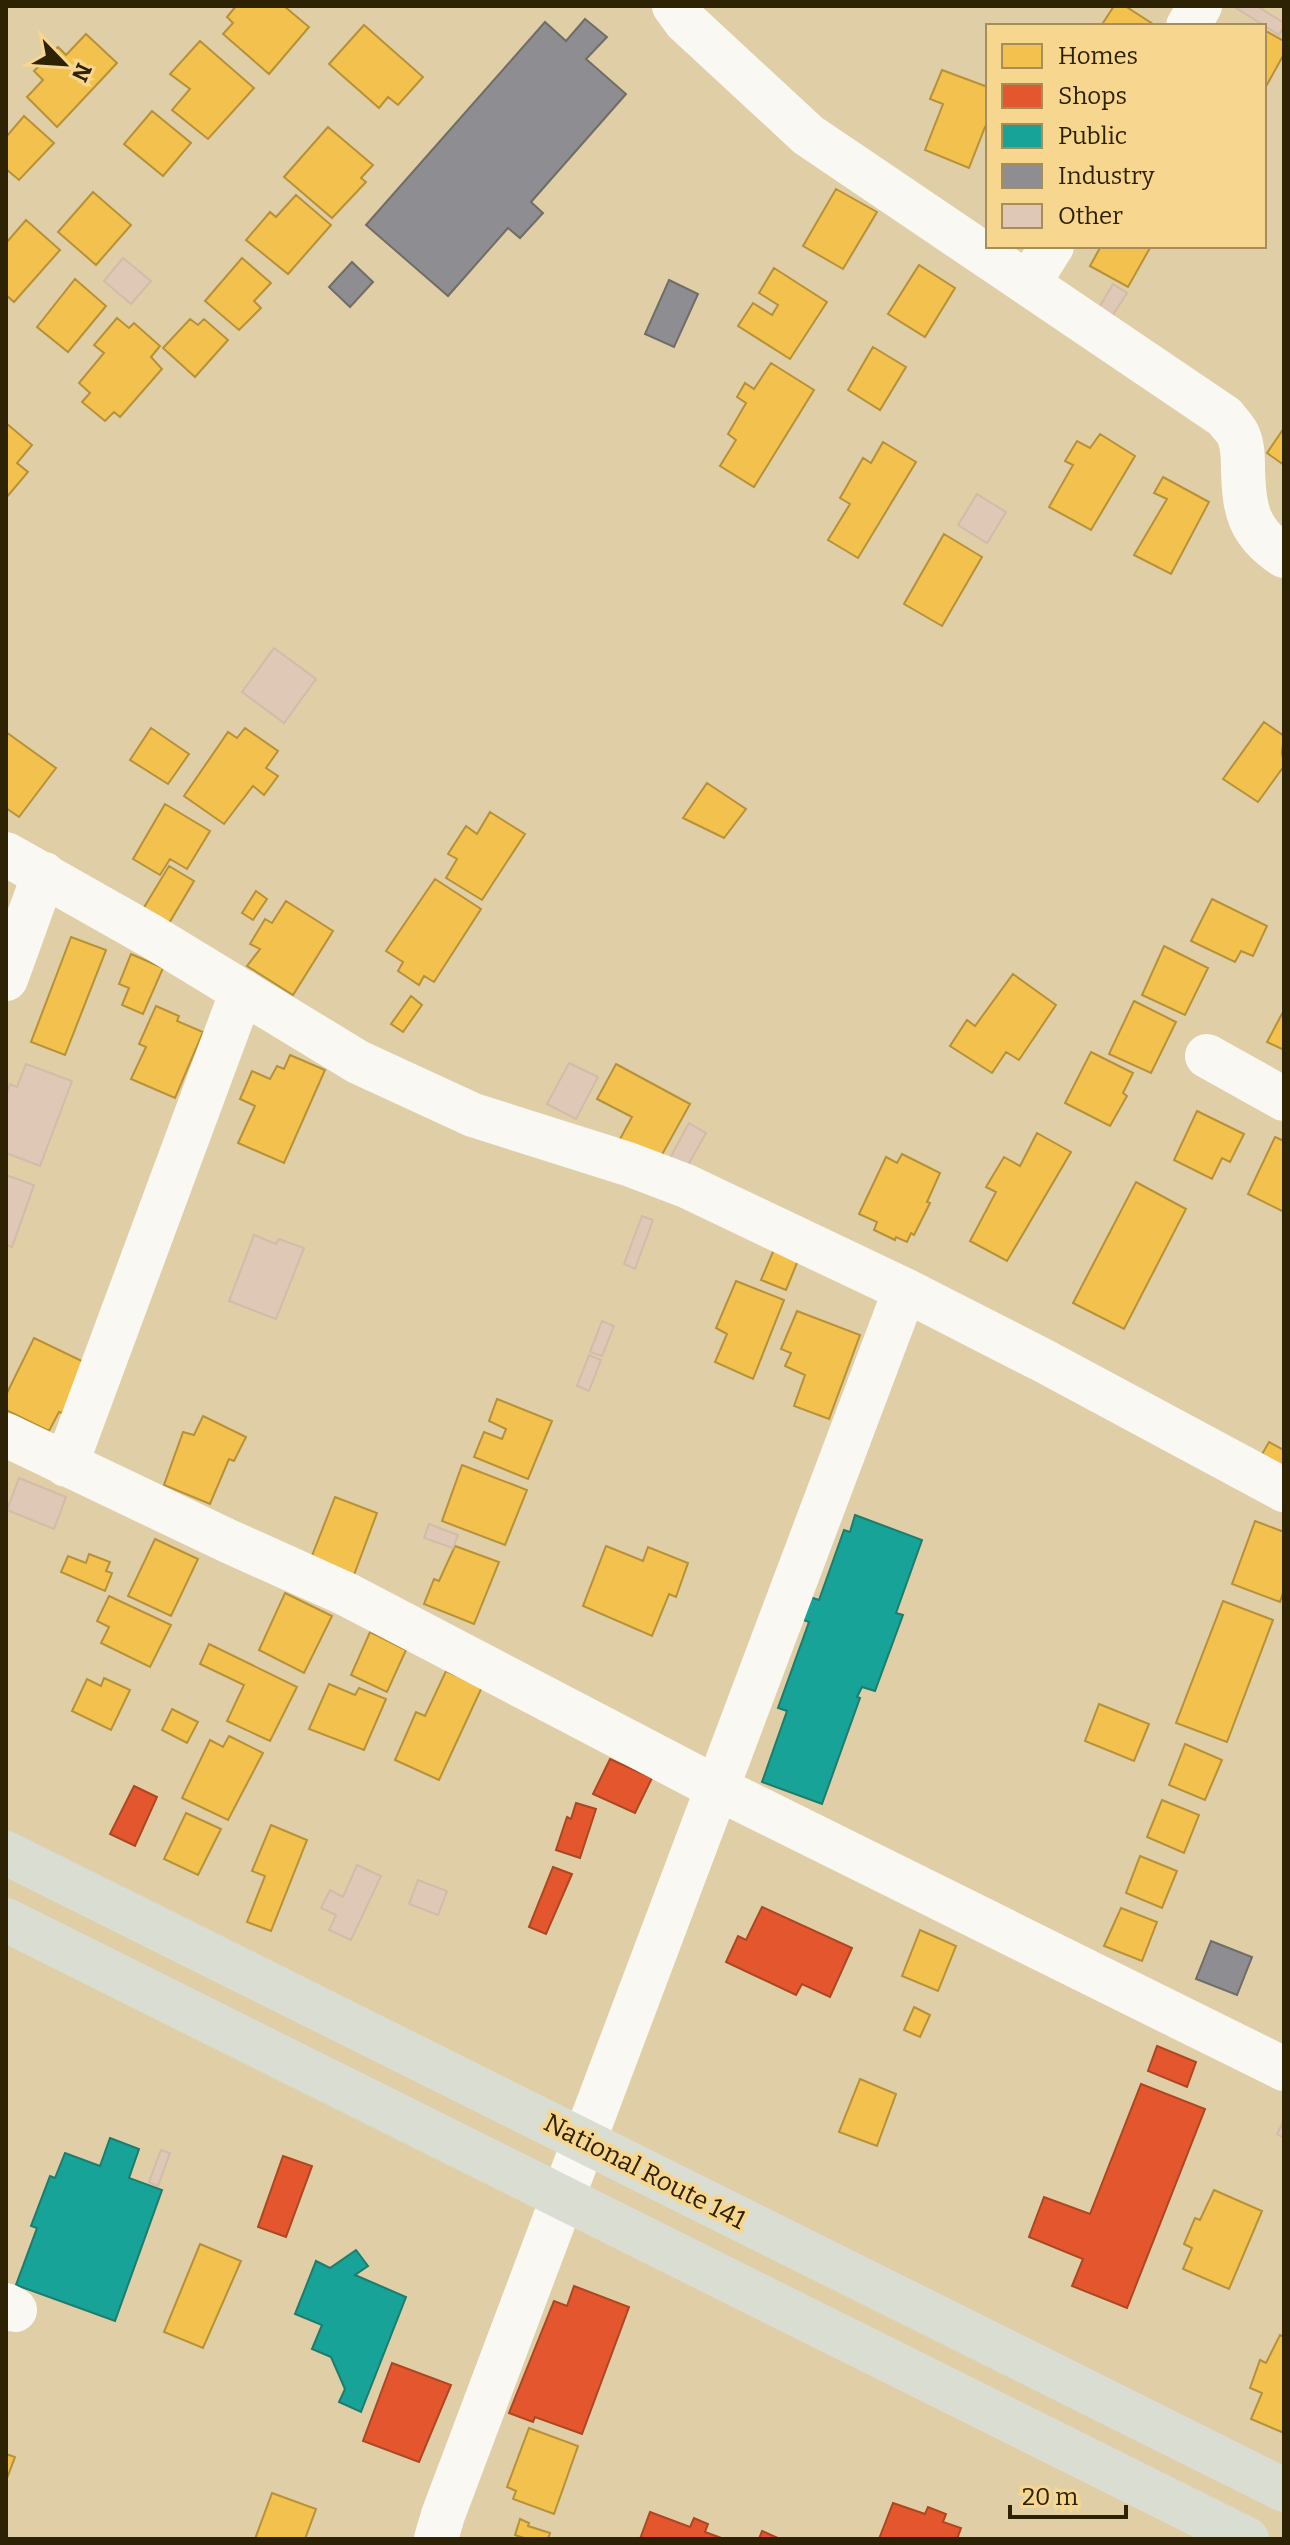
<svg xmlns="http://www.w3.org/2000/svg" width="1290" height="2545" font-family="Bitter,serif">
<rect width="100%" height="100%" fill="#e0cea7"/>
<path fill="#f2c14e" stroke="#b79138" stroke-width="2" d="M236,6H284L309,27L269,74L223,34L233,23L227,17Z
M1114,6H1125L1156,26H1101Z
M364,25L423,77L398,105L388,97L379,108L329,64Z
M1264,30L1284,41V54L1264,90Z
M86,34L117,63L57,127L27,97L43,80L34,71L58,47L66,55Z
M200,41L254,88L208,139L172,110L190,89L170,74Z
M942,70L985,86L988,82V128L985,127L969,168L925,150L943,104L930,99Z
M152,111L191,143L163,176L124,144Z
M24,116L54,143L19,180L6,169V137Z
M328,127L373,165L361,178L366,182L332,218L284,177Z
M836,189L877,212L843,269L803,246Z
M93,192L131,225L96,265L58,232Z
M296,195L331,225L288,274L246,240L270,212L276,217Z
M26,220L60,250L14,302L6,295V243Z
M1101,246H1151L1128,287L1090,266Z
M242,258L271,283L254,301L261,308L239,330L205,301Z
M919,265L955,288L925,337L888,314Z
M774,268L827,302L790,359L738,326L753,303L772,315L778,305L759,293Z
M75,279L106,306L68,352L37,327Z
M117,318L129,328L134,323L160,346L151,357L162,369L120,417L114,412L105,421L82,402L90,393L79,383L104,353L94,345Z
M190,319L198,325L204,319L228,340L195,377L163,348Z
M873,347L906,367L880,410L848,390Z
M771,363L814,390L754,487L720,466L736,440L728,434L746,403L737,397L745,383L754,389Z
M6,423L32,445L17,463L28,472L6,498Z
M1284,428V465L1267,453Z
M1100,434L1135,456L1091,530L1049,507L1073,465L1065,461L1077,441L1090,448Z
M883,442L916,462L858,558L828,540L850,504L840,498L863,458L871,463Z
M1163,477L1209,502L1171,574L1134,555L1167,499L1154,493Z
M944,534L982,557L942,626L904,604Z
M1264,722L1284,736L1282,752L1284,766L1258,802L1223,779Z
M151,728L189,754L168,784L130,760Z
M245,728L278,751L266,768L278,776L264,795L253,786L224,824L184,796L228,732L237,738Z
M6,732L56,768L19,817L6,808Z
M707,783L746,809L724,838L683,818Z
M165,804L210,831L187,869L170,859L160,875L133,859Z
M490,812L525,834L482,900L446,878L457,859L448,854L466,826L477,834Z
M169,866L194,881L165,930L140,914Z
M435,879L481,909L434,982L424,976L419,985L398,971L403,962L386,951Z
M256,891L267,899L253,920L242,913Z
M1212,899L1267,926L1253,956L1241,951L1235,962L1191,941Z
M286,901L333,931L293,995L247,966L260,949L250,944L265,919L272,923Z
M71,937L106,950L65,1055L31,1042Z
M1164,946L1208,968L1185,1015L1142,995Z
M131,954L163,968L143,1014L122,1005L129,988L119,984Z
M1013,974L1056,1005L1019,1060L1006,1052L992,1073L950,1046L967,1020L975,1026Z
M411,996L422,1005L403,1032L391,1024Z
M1134,1001L1176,1022L1151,1073L1109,1054Z
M156,1006L179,1016L177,1021L203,1032L175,1098L131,1079L146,1047L139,1044Z
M1284,1010V1050L1267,1042Z
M1091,1052L1133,1073L1123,1093L1127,1096L1110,1126L1065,1103Z
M290,1055L325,1070L284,1163L238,1143L255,1106L240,1099L252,1071L270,1079L277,1066L284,1069Z
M616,1064L690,1104L659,1160L620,1139L632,1117L597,1099Z
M1197,1111L1244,1134L1230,1162L1222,1158L1212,1179L1174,1160Z
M1037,1133L1071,1152L1007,1261L970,1241L996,1192L986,1187L1004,1157L1020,1166Z
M1275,1137L1284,1141V1212L1248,1194Z
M902,1154L940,1173L927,1202L930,1203L914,1235L911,1233L907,1242L896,1237L895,1240L874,1230L877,1222L859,1214L886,1157L897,1163Z
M1136,1182L1186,1209L1124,1329L1073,1303Z
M775,1247L799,1258L786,1290L761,1280Z
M736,1281L784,1300L753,1379L715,1362L727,1334L716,1328Z
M797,1311L860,1335L829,1419L794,1406L805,1375L785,1366L791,1353L781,1349Z
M34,1338L86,1363L63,1413L59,1412L49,1431L6,1410V1395Z
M497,1399L552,1421L528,1479L474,1457L484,1432L502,1439L506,1429L489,1421Z
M203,1416L246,1437L234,1461L229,1459L210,1504L164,1485L183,1432L194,1435Z
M1269,1442L1284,1450V1476L1254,1468Z
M462,1465L527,1490L505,1545L442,1521Z
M335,1497L377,1513L351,1583L308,1566Z
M1255,1521L1284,1532V1590L1280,1602L1232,1584Z
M155,1539L198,1559L171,1616L128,1596Z
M455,1546L499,1562L474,1624L424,1604L434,1579L439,1581Z
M606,1546L643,1561L648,1547L688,1563L676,1597L669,1594L652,1636L583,1606Z
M89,1554L110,1562L106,1571L112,1573L105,1591L61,1572L68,1556L86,1563Z
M285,1593L332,1616L304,1673L259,1650Z
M109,1596L171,1625L150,1667L101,1643L109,1627L97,1621Z
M1223,1601L1273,1620L1227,1742L1176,1723Z
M370,1632L406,1650L387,1692L351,1675Z
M209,1644L297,1687L270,1741L227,1721L244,1685L200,1664Z
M446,1671L482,1687L439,1780L395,1760L416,1712L425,1716Z
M104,1678L130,1690L111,1730L72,1711L87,1679L101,1686Z
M329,1684L355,1695L359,1688L386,1699L364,1750L309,1729Z
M1099,1704L1149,1724L1134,1761L1085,1741Z
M172,1709L198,1722L187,1743L162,1730Z
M229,1736L263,1753L228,1820L182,1798L210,1740L223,1747Z
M1185,1744L1222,1760L1205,1800L1169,1785Z
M1162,1800L1199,1815L1184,1853L1147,1837Z
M186,1813L221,1829L198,1875L164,1859Z
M271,1825L307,1840L271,1931L247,1922L265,1876L252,1871Z
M1140,1856L1177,1871L1162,1908L1126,1893Z
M1121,1908L1157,1922L1142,1961L1104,1946Z
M920,1930L956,1946L938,1991L902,1976Z
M914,2007L930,2015L920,2037L904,2030Z
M860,2079L896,2094L877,2146L839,2132Z
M1214,2190L1262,2211L1229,2289L1183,2269L1192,2248L1184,2244L1195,2218L1200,2220Z
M200,2244L241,2261L203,2348L164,2332Z
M1280,2335L1284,2337V2433L1251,2419L1262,2393L1250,2388L1260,2360L1266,2363Z
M529,2428L578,2446L554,2514L513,2499L516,2491L507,2487Z
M6,2454L15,2457L6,2481Z
M272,2493L316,2509L305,2539H255Z
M520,2519L529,2523L528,2526L550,2533L548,2539H527L515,2535Z"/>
<path fill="#e4572e" stroke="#ad4721" stroke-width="2" d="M610,1759L652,1778L635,1813L593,1794Z
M134,1786L157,1797L135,1846L110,1834Z
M576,1803L596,1809L580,1858L556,1850L567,1817L571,1819Z
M553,1867L572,1874L546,1934L529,1927Z
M762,1907L852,1948L830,1997L802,1984L796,1995L726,1962L738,1936L746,1940Z
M1157,2046L1196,2062L1187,2087L1148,2071Z
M1141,2084L1205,2109L1127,2308L1072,2286L1083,2259L1029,2237L1044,2197L1090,2214Z
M283,2156L312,2166L286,2237L258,2227Z
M574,2286L629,2307L582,2434L535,2417L533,2422L509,2413L554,2301L567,2306Z
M392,2363L451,2385L419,2462L363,2441Z
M893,2503L925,2514L928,2507L946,2514L943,2522L961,2528L957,2539H879Z
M650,2512L690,2527L694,2518L708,2524L705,2532L724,2539H640Z
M762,2531L780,2539H759Z"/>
<path fill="#17a398" stroke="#1e7c6c" stroke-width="2" d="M855,1515L922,1540L896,1613L903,1615L875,1691L862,1687L857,1697L860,1698L822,1804L762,1782L787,1711L778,1708L809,1622L793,1616L801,1594L819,1600L844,1530L850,1532Z
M110,2138L139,2149L129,2178L162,2190L115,2321L16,2285L37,2228L31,2226L50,2176L55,2178L65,2153L100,2166Z
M356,2250L368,2266L355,2275L406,2297L361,2412L339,2402L345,2389L331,2357L312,2349L322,2325L295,2314L316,2261L330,2268Z"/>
<path fill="#8d8d92" stroke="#706d67" stroke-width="2" d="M585,19L607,37L586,59L626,94L531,202L543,213L520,238L508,228L448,296L366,225L545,22L566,41Z
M352,262L373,282L350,307L329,287Z
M669,280L698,294L674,347L645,334Z
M1211,1941L1252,1957L1237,1995L1196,1979Z"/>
<path fill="#dfc8b5" stroke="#d3bba9" stroke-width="2" d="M1233,6H1257L1284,23V26L1279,35Z
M123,258L151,281L131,304L104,281Z
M1113,284L1127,293L1109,321L1096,313Z
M977,494L1006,512L987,543L958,525Z
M274,648L316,679L284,723L242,692Z
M569,1063L598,1077L576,1119L547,1104Z
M26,1064L72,1081L40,1166L6,1153V1096L10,1084L17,1087Z
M689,1123L706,1133L687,1167L670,1158Z
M6,1175L34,1185L12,1247L6,1245Z
M642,1216L653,1220L635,1269L624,1264Z
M254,1235L276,1244L279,1239L304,1248L276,1319L229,1301Z
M602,1321L614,1326L602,1356L590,1352Z
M589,1355L601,1360L589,1391L577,1386Z
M19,1478L66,1497L54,1529L7,1510Z
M429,1524L458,1535L453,1548L424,1538Z
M357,1865L381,1876L351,1940L329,1930L336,1915L321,1908L330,1890L343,1897Z
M418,1880L447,1891L438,1915L409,1904Z
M1284,2120V2138L1277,2134Z
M161,2150L170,2153L158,2186L149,2182Z"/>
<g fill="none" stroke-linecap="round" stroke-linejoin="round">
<path stroke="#faf8f2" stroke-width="44" d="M674,6L685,21L808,135L1225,417C1229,423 1237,430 1239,437C1243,447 1243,459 1243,469C1244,510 1248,532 1284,556
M1188,26L1200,6
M1028,284L1052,246
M6,854L151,936L358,1062L473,1115L628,1164L686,1186L905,1290L1044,1361L1284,1490
M6,979L44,874
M1207,1056L1284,1099
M6,1435L228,1541L346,1594L717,1788L1284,2069
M66,1465L242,991
M6,2305L15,2310
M436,2539L443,2515L905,1290"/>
<path stroke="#daded2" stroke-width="44" d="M6,1853L1284,2490
M6,1920L1247,2539"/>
</g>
<g text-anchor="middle" stroke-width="8" stroke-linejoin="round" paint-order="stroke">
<g font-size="26" fill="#2e2204" stroke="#f7d690">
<text transform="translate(645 2171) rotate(27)" y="9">National Route 141</text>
</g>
</g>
<rect width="1290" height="2545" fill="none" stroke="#2e2204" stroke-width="16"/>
<rect x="986" y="24" width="280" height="224" fill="#f7d690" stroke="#a78e58" stroke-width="2"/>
<rect x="1002" y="44" width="40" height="24" fill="#f2c14e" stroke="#a78e58" stroke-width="2"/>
<text x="1058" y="64" font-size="24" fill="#2e2204">Homes</text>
<rect x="1002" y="84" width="40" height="24" fill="#e4572e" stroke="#a78e58" stroke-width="2"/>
<text x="1058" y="104" font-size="24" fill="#2e2204">Shops</text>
<rect x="1002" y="124" width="40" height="24" fill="#17a398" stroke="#a78e58" stroke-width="2"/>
<text x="1058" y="144" font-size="24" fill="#2e2204">Public</text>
<rect x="1002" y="164" width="40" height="24" fill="#8d8d92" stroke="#a78e58" stroke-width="2"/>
<text x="1058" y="184" font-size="24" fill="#2e2204">Industry</text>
<rect x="1002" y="204" width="40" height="24" fill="#dfc8b5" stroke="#a78e58" stroke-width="2"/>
<text x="1058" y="224" font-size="24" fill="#2e2204">Other</text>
<g transform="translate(64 64) rotate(115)" stroke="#f7d690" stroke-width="6" paint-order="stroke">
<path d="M0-6L14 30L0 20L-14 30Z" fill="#2e2204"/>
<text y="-12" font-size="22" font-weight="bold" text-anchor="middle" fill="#2e2204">N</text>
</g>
<path d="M1010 2505v12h116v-12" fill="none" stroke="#2e2204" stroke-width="4"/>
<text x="1022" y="2505" font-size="24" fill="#2e2204" stroke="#f7d690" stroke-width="6" paint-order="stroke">20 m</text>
</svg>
